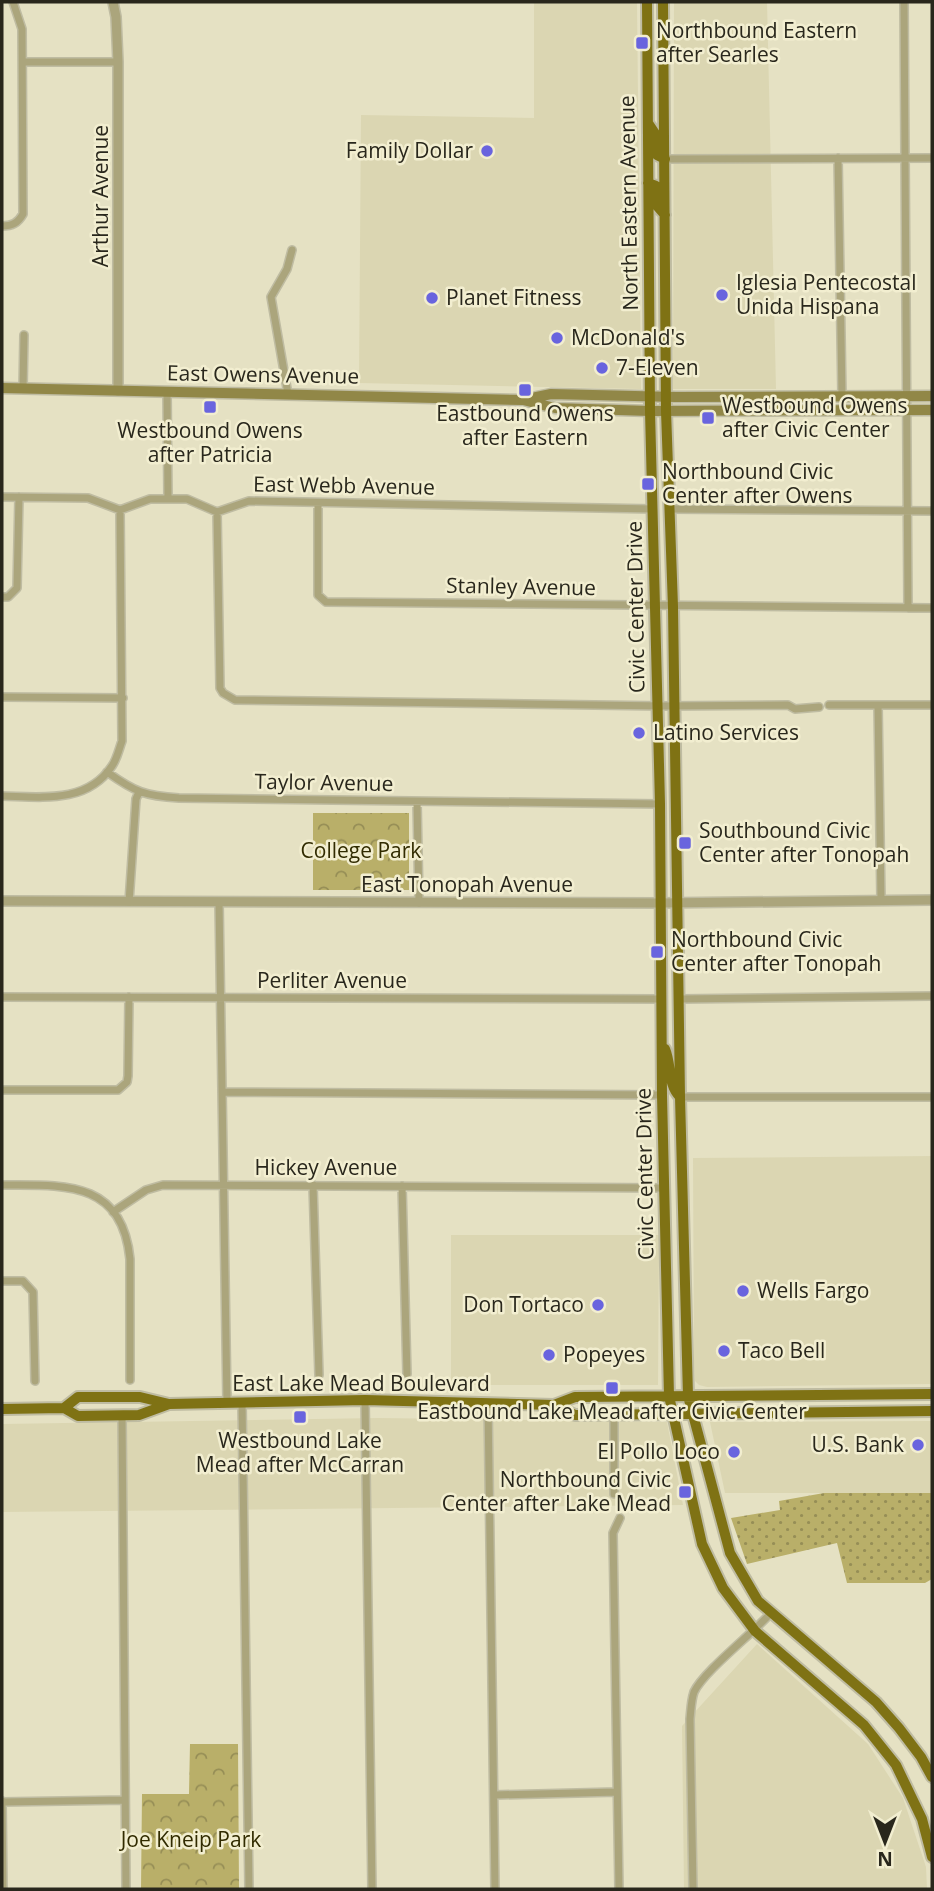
<svg xmlns="http://www.w3.org/2000/svg" width="934" height="1891" font-family="'Open Sans',sans-serif">
<defs>
<pattern id="grass-dots" width="8" height="8" patternUnits="userSpaceOnUse" patternTransform="scale(1.75)"><rect width="8" height="8" fill="#b9af69"/><path d="M2 2h.1M6 6h.1" fill="none" stroke="#968e56" stroke-width="1.8" stroke-linecap="round"/></pattern>
<pattern id="park-crowns" width="20" height="18" patternUnits="userSpaceOnUse" patternTransform="scale(1.75)"><rect width="20" height="18" fill="#b9af69"/><path d="M2 6a3 3 0 1 1 6 0M12 15a3 3 0 1 1 6 0" fill="none" stroke="#968e56"/></pattern>
</defs>
<rect width="100%" height="100%" fill="#e5e1c3"/>
<path fill="#dbd6b2" d="M534,2H637L641,389L359,383L361,115L534,118Z
M674,2H767L776,389H673Z
M932,1156V1384L707,1387L699,1385L695,1381L694,1362L693,1158Z
M451,1235H659L658,1385H451Z
M378,1418L667,1422L683,1505L2,1512V1424Z
M932,1421V1493H725L710,1422Z
M757,1644L868,1744L903,1798L926,1867L927,1889H684L682,1726Z"/>
<path fill="url(#grass-dots)" d="M824,1493H932V1579L925,1583H847L837,1543L747,1564L731,1518L780,1510L779,1501Z"/>
<path fill="url(#park-crowns)" d="M313,813H409V890H313Z
M190,1744H238L239,1889H141L142,1794H189Z"/>
<g fill="none" stroke-linecap="round" stroke-linejoin="round">
<g stroke="#bfbca2" stroke-width="10">
<path id="minor" d="M904,2L908,608
M23,62H118
M838,158L842,396
M665,159L932,158
M2,226C12,226 18,223 23,214L22,29L13,2
M23,389L24,335
M167,392L168,499
M288,394L271,297L287,269L292,250
M2,497L88,498L120,510L150,499H187L217,512L249,501L653,509
M318,503V595L326,602L932,608
M671,509L932,511
M217,512L220,688L223,693L235,700L663,706L788,705L795,709L819,707
M2,597H8L17,588L19,497
M2,697L123,698
M829,705H932
M878,705L881,900
M107,772C135,792 145,796 179,798L660,804
M2,796C41,797 87,804 112,766C117,759 119,749 122,741L120,510
M417,802L419,903
M129,902L136,799L139,792
M219,902L227,1403
M2,997L661,999
M680,999L932,996
M2,1090H118L127,1082L128,1076L129,997
M222,1092L662,1095
M680,1097H932
M2,1185C64,1185 122,1180 130,1259V1380
M313,1185L319,1375
M402,1186L407,1374
M113,1212L146,1190L163,1185L664,1188
M2,1281H23L33,1292L35,1381
M365,1400L372,1889
M242,1402L249,1889
M488,1404L495,1889
M122,1415L126,1889
M614,1415V1494
M494,1795L617,1792
M2,1801L3,1889
M2,1802L125,1800
M619,1889L613,1533L620,1518
M693,1889L690,1719C691,1710 691,1701 694,1692C704,1671 752,1634 770,1614"/>
</g>
<g stroke="#bfbca2" stroke-width="12">
<path id="tertiary" d="M113,2L116,17L118,62V391
M2,901L661,903L932,900"/>
</g>
<g stroke="#bfbca2" stroke-width="13">
<path id="secondary" d="M2,388L523,400L555,408L650,411L932,410
M527,399L551,394L676,397L932,396"/>
</g>
<g stroke="#bfbca2" stroke-width="14">
<path id="primary" d="M647,2L650,411L660,804L662,1095L669,1396L702,1544L723,1588L755,1631L864,1725L896,1765L922,1819L932,1857
M663,2L666,411L673,607L680,1097L688,1396L730,1553L758,1601L876,1702L899,1728L921,1757L932,1777
M648,123L656,135L657,155L665,159
M648,183L656,186L658,207L665,215
M665,1049C672,1065 667,1084 680,1097
M554,1405L575,1397L932,1394
M64,1408L78,1397H140L169,1404L365,1400L554,1405L575,1415L932,1411
M2,1409L64,1408L78,1416L139,1415L169,1404"/>
</g>
<use href="#minor" stroke="#aba57c" stroke-width="7"/>
<use href="#tertiary" stroke="#aba57c" stroke-width="9"/>
<use href="#secondary" stroke="#918747" stroke-width="10"/>
<use href="#primary" stroke="#7f7214" stroke-width="10"/>
</g>
<g fill="#6964de" stroke="#f2eed0" stroke-width="2.5">
<rect x="635" y="36" width="14" height="14" rx="3.5"/>
<circle cx="487" cy="151" r="7"/>
<circle cx="722" cy="295" r="7"/>
<circle cx="432" cy="298" r="7"/>
<circle cx="557" cy="338" r="7"/>
<circle cx="602" cy="368" r="7"/>
<rect x="518" y="383" width="14" height="14" rx="3.5"/>
<rect x="203" y="400" width="14" height="14" rx="3.5"/>
<rect x="701" y="411" width="14" height="14" rx="3.5"/>
<rect x="641" y="477" width="14" height="14" rx="3.5"/>
<circle cx="639" cy="733" r="7"/>
<rect x="678" y="836" width="14" height="14" rx="3.5"/>
<rect x="650" y="945" width="14" height="14" rx="3.5"/>
<circle cx="743" cy="1291" r="7"/>
<circle cx="598" cy="1305" r="7"/>
<circle cx="724" cy="1351" r="7"/>
<circle cx="549" cy="1355" r="7"/>
<rect x="605" y="1381" width="14" height="14" rx="3.5"/>
<rect x="293" y="1410" width="14" height="14" rx="3.5"/>
<circle cx="918" cy="1445" r="7"/>
<circle cx="734" cy="1452" r="7"/>
<rect x="678" y="1485" width="14" height="14" rx="3.5"/>
</g>
<g text-anchor="middle" stroke-width="5" stroke-linejoin="round" paint-order="stroke">
<g font-size="21" fill="#29271c" stroke="#f2eed0" text-anchor="start">
<text x="656" y="38">Northbound Eastern<tspan x="656" dy="24">after Searles</tspan></text>
<text x="473" y="158" text-anchor="end">Family Dollar</text>
<text x="736" y="290">Iglesia Pentecostal<tspan x="736" dy="24">Unida Hispana</tspan></text>
<text x="446" y="305">Planet Fitness</text>
<text x="571" y="345">McDonald's</text>
<text x="616" y="375">7-Eleven</text>
<text x="722" y="413">Westbound Owens<tspan x="722" dy="24">after Civic Center</tspan></text>
<text x="525" y="421" text-anchor="middle">Eastbound Owens<tspan x="525" dy="24">after Eastern</tspan></text>
<text x="210" y="438" text-anchor="middle">Westbound Owens<tspan x="210" dy="24">after Patricia</tspan></text>
<text x="662" y="479">Northbound Civic<tspan x="662" dy="24">Center after Owens</tspan></text>
<text x="653" y="740">Latino Services</text>
<text x="699" y="838">Southbound Civic<tspan x="699" dy="24">Center after Tonopah</tspan></text>
<text x="671" y="947">Northbound Civic<tspan x="671" dy="24">Center after Tonopah</tspan></text>
<text x="757" y="1298">Wells Fargo</text>
<text x="584" y="1312" text-anchor="end">Don Tortaco</text>
<text x="738" y="1358">Taco Bell</text>
<text x="563" y="1362">Popeyes</text>
<text x="612" y="1419" text-anchor="middle">Eastbound Lake Mead after Civic Center</text>
<text x="300" y="1448" text-anchor="middle">Westbound Lake<tspan x="300" dy="24">Mead after McCarran</tspan></text>
<text x="904" y="1452" text-anchor="end">U.S. Bank</text>
<text x="720" y="1459" text-anchor="end">El Pollo Loco</text>
<text x="671" y="1487" text-anchor="end">Northbound Civic<tspan x="671" dy="24">Center after Lake Mead</tspan></text>
</g>
<g font-size="21" fill="#29271c" stroke="#f2eed0">
<text transform="translate(101 196) rotate(-90)" y="7">Arthur Avenue</text>
<text transform="translate(629 203) rotate(-91)" y="7">North Eastern Avenue</text>
<text transform="translate(263 375) rotate(1)" y="7">East Owens Avenue</text>
<text transform="translate(344 486) rotate(1)" y="7">East Webb Avenue</text>
<text transform="translate(521 587) rotate(1)" y="7">Stanley Avenue</text>
<text transform="translate(636 607) rotate(-91)" y="7">Civic Center Drive</text>
<text transform="translate(324 783) rotate(1)" y="7">Taylor Avenue</text>
<text x="467" y="892">East Tonopah Avenue</text>
<text x="332" y="988">Perliter Avenue</text>
<text x="326" y="1175">Hickey Avenue</text>
<text transform="translate(645 1174) rotate(-91)" y="7">Civic Center Drive</text>
<text x="361" y="1391">East Lake Mead Boulevard</text>
</g>
<g font-size="21" fill="#312b00" stroke="#f2eed0">
<text x="361" y="858">College Park</text>
<text x="191" y="1847">Joe Kneip Park</text>
</g>
</g>
<rect width="934" height="1891" fill="none" stroke="#29271c" stroke-width="7"/>
<g transform="translate(885 1842) rotate(180)" stroke="#f2eed0" stroke-width="5" paint-order="stroke">
<path d="M0-5L12 26L0 18L-12 26Z" fill="#29271c"/>
<text y="-10" font-size="19" font-weight="bold" text-anchor="middle" fill="#29271c">N</text>
</g>
</svg>
